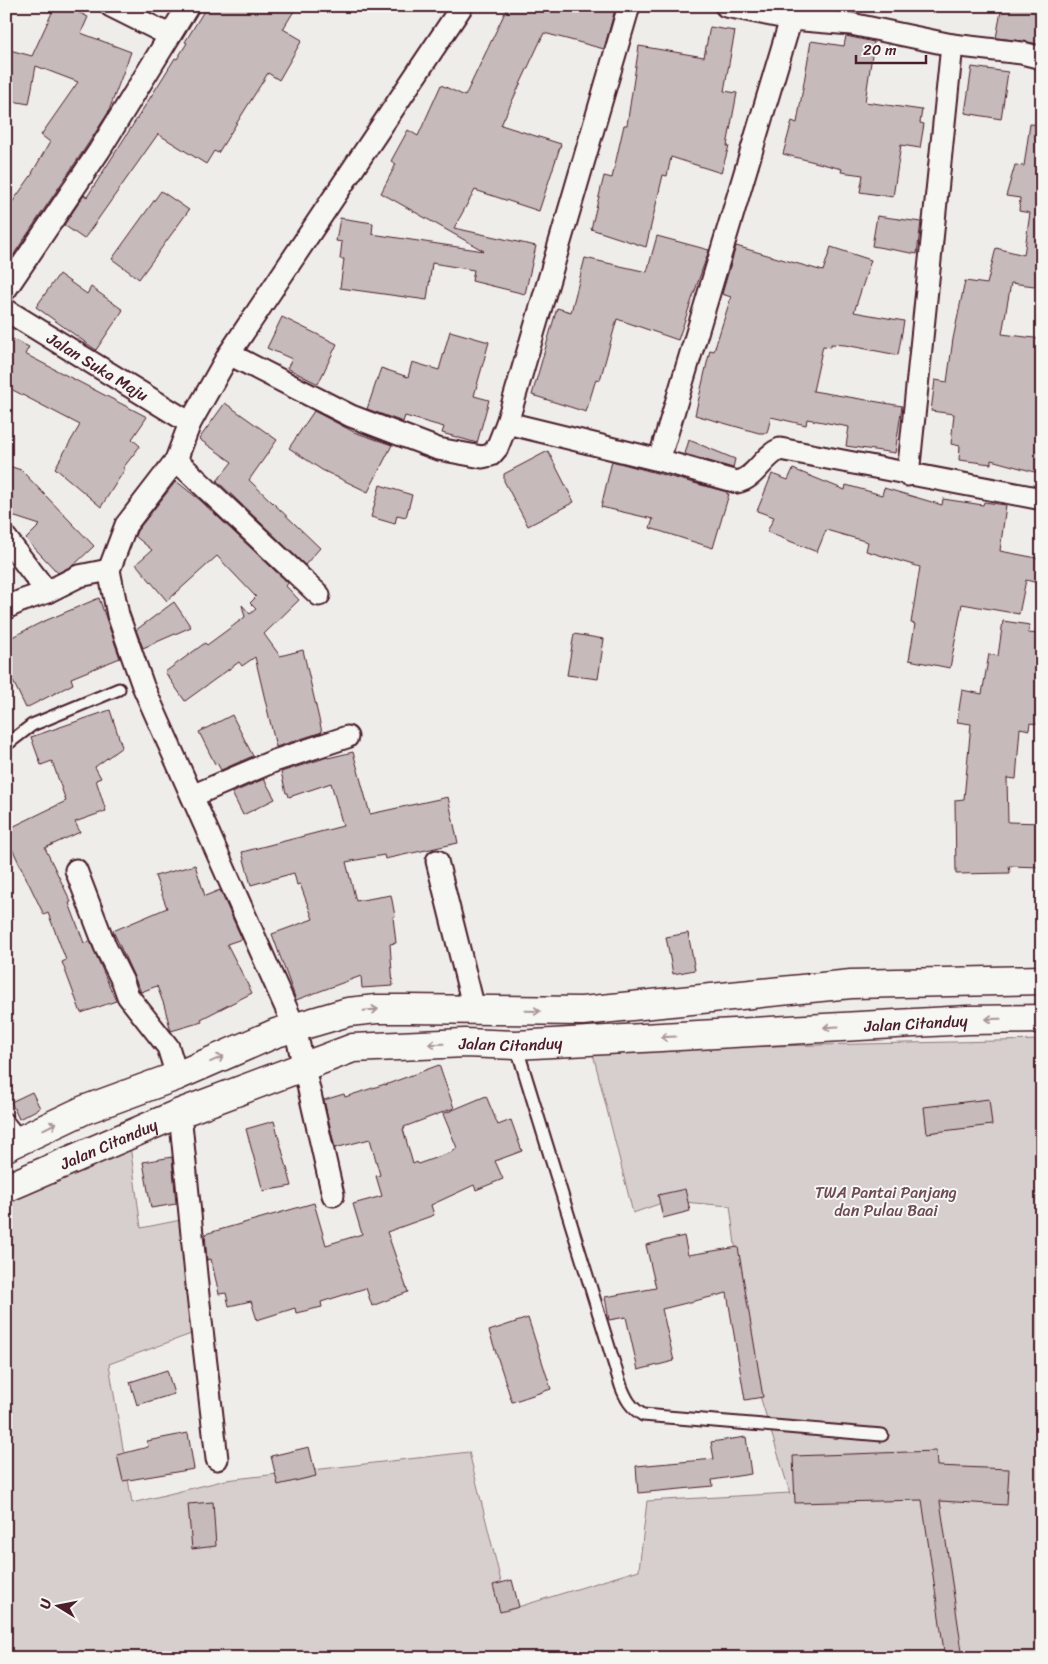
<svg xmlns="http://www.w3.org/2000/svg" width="1048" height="1664" font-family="Sriracha,sans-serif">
<rect width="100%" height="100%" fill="#efedea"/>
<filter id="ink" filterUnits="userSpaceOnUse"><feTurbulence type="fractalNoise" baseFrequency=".02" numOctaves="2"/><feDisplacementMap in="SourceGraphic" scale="10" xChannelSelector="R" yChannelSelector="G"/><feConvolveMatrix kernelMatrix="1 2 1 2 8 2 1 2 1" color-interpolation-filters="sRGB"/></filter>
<g filter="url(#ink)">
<path fill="#d7cfce" stroke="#90777c" d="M1042,1040V1658H6V1289L10,1286L6,1265V1203L130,1145L141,1228L191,1218L202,1330L109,1364L132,1503L226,1480L469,1452L508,1610L639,1570L647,1501L790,1493L751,1367L730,1206L683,1202L679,1197L633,1213L592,1050Z"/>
<path fill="#c6babb" stroke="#4a1f2b" d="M55,6H66L88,17L81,33L131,52L108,113L88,144L6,266V211L33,173H32L50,142L41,135L78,82L36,66L29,104L6,100V49L32,56Z
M207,6H297L283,29L302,40L279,80L268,73L218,153L214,151L206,164L158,134L84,239L64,225L84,195L87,197L157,87L175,58L177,59L187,43L185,42Z
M508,6H616L604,49L544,33L501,125L561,144L539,211L475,190L454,228L536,246L525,294L472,281L474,270L432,263L427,300L340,288L344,259H340L342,242L336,241L340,218L373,223L372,234L484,251L381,193L396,164L391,161L408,130L418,136L441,85L465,96Z
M1002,6H1042V45L1023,41L996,38Z
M710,27L735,31L724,91L737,93L727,146H729L721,173L671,157L667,176L663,175L646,247L591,229L604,176L612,178L624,125H627L639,46L704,57Z
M846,36L874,42L865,102L922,110L920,123L924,124L920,148L901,145L893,197L860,192L863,175L841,172L842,169L783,154L792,121L797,123L811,41L844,46Z
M972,67L1008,72L1001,119L965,113Z
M1030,124L1042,125V287L1011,283L1002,334L1042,339V474L991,460V464L959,460L960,446L951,444L954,414L931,411L935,380L947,382L953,339L965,281L987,284L996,248L1024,255L1030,213L1019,211L1020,198L1006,196L1015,165L1024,166Z
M161,191L189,210L139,279L112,259Z
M877,216L921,222L917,254L872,246Z
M657,236L709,250L678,340L617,319L600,380L596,379L586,412L532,395L557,308L571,312L585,258L647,272Z
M736,246L823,271L831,247L871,260L854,312L904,321L898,355L845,345L831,344V347L823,346L813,391L902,406L895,453L846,446L849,427L807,419L806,425L771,417L767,433H759L695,415L710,350L714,351L731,297L722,294Z
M59,274L87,294L91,287L123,310L96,350L36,307Z
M282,317L337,344L318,384L287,368L292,359L267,348Z
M450,331L489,342L474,396L489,400L477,443L442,433L444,427L405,416L403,422L367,409L381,368L408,377L412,362L439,370Z
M6,336L29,347L25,354L147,417L132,439L140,446L123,468L125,469L101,507L55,468L80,425L9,388L6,393Z
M225,403L277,440L249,480L320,548L305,565L217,481L232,462L199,439Z
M314,411L354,432L392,445L368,492L322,470L289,448Z
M689,440L735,459L733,468L685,454Z
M548,451L574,502L528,526L504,481V474Z
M612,461L727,492V494H729L713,548L650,528L653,519L601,507Z
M6,465L21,470L94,546L75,564L58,573L26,539L40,525L6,514Z
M793,469L845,490L846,485L882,495L884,488L942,505L943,499L983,505L984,502L1006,505L1000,551L1042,559V584L1026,580L1019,614L962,604L950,668L909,660L915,624L911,623L920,567L866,551L868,542L826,530L817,552L767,532L774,517L757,511L772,474L788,480Z
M176,481L200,500L288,583L286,586L299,600L264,634L280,656L303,650L322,732L276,747L255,657L242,666L239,662L185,701L165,672L205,643L207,645L245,617L242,605L250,614L256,609L250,603L256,597L217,556L167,601L136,564L152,550L135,536L137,531Z
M380,485L412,495L406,517L397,515L395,524L371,517Z
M99,598L120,658L71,678L73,684L26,708L6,667V640L40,623Z
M174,602L191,627L143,648L136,630Z
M1003,621L1030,625L1028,633L1042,634V725L1030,723L1029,730L1020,728L1016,779L1007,778L1008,822L1042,823V867L1009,866L1010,873L956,874L955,800L964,799L971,724L957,722L962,690L982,694L989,654L998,656Z
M574,634L604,639L598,679L567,675Z
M110,710L122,747L95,767L101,778L96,780L106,811L75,822L80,832L45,848L71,902L69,903L84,943L90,941L116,1001L81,1013L62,962L66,960L48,913L44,915L6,836V830L66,801L52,761L41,765L31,737Z
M232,715L253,756L221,770L217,763L215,764L199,732Z
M353,752L370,814L448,797L458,843L385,859L384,855L346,862L356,901L391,895L395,916L393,917L396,943L390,944L393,986L362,988L361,976L296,1000L272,934L313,919L300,884L297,885L294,873L251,885L242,852L343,826L331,783L289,797L288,793H286L281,772L328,757V758Z
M264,779L275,799L243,815L232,793Z
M195,865L205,896L220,890L242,939L227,944L252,993L201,1019L202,1022L171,1031L164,1005L157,986L141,992L113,931L167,908L155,876Z
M688,933L695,970L673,974L666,937Z
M439,1065L454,1108L404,1127L405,1129H403L413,1164L417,1162L418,1164L452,1152V1151L457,1148L443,1114L486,1096L498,1125L511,1120L522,1151L495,1161L503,1179L476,1190L474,1185L431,1205L434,1215L387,1232L408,1292L372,1306L366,1288L321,1302L322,1307L296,1313L295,1308L257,1320L251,1301L229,1306L226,1293L219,1294L211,1259L207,1260L205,1234L314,1203L326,1245L362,1234L353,1204L382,1196L376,1176L380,1175L370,1139L335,1148L324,1100L344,1094L345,1097L385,1084V1085Z
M32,1092L40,1108L19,1119L11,1102Z
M989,1099L992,1125L927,1133L924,1107Z
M274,1121L292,1186L263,1191L246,1129Z
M172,1157L176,1204L151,1208L143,1162Z
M685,1189L690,1211L663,1218L658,1195Z
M684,1236L688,1255L738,1247L763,1397L745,1400L727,1293L662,1309L674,1361L638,1370L626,1317L609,1320L605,1297L656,1288L646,1245Z
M528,1318L551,1389L512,1402L489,1331Z
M167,1370L174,1394L137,1405L130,1382Z
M188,1433L194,1469L123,1481L117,1455L148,1447L147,1441Z
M746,1437L751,1474L712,1480L713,1486L638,1493L636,1466L714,1459L711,1442Z
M309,1447L316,1476L278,1485L271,1456Z
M936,1451L937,1466L1009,1469L1007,1505L940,1501L963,1658H945L922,1500L795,1503L793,1456Z
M213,1502L216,1546L192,1549L188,1504Z
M512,1580L519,1607L500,1612L493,1585Z"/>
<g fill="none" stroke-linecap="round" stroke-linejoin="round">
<g stroke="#4a1f2b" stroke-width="15">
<path id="service" d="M6,745L32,725L119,689
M516,1045L621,1386C626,1399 631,1408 643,1415L882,1435
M6,1119L22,1139"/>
</g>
<g stroke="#4a1f2b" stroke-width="25">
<g id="minor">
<path d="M111,6L169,35"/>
<path d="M726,6L791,19L851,24L952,45L1022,53L1042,58"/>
<path d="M6,289L99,151L188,6"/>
<path id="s1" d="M6,310L190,423"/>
<path d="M229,354L351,416L438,449L482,457L491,455L497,448L507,423L659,460L737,482C755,479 763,456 780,449L1042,499"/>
<path d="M507,423L629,6"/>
<path d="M176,460L319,595"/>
<path d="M659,460L791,19"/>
<path d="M908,475L952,45"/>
<path d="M6,538L47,592"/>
<path d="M6,608L21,601L47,592L79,576L109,570"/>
<path d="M192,796L274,761L347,737"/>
<path d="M437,861L474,1009"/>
<path d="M76,870L105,946L123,982L128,996L168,1047L177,1076"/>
<path d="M180,1113L198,1295L217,1459"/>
<path d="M333,1195L295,1028L143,686L118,615L109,570L126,525L176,460L190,423L229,354L462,6"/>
</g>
</g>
<g stroke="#4a1f2b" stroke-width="31">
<g id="primary">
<path d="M6,1147L84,1110L177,1076L276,1033L348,1012L377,1009H407L582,1011L851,984L1042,980"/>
<path id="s2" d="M6,1188L180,1113L353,1048L465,1043L516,1045L968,1020L1042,1019"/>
</g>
</g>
<use href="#service" stroke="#f6f6f2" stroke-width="11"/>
<use href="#minor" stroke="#f6f6f2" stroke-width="21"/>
<use href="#primary" stroke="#f6f6f2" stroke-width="28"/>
</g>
<defs><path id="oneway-shaft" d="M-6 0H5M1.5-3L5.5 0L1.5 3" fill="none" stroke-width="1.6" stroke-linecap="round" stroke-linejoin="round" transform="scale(1.25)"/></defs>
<g stroke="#a99598">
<use href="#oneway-shaft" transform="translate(371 1010) rotate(-6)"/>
<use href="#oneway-shaft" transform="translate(533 1011) rotate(1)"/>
<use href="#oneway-shaft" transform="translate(993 1019) rotate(179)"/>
<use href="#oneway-shaft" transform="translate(831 1027) rotate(177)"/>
<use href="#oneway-shaft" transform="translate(668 1037) rotate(177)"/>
<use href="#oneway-shaft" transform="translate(436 1044) rotate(178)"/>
<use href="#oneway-shaft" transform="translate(217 1059) rotate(-24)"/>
<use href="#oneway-shaft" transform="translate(50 1126) rotate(-26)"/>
</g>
</g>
<g text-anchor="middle" stroke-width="4" stroke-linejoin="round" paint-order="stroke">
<g font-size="16" fill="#4a1f2b" stroke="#f6f6f2">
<text dy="6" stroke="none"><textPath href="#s1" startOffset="108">Jalan Suka Maju</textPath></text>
<text dy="6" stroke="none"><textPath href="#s2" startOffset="938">Jalan Citanduy</textPath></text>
<text dy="6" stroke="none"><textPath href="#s2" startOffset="532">Jalan Citanduy</textPath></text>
<text dy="6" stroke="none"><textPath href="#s2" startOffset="112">Jalan Citanduy</textPath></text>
</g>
<g font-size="16" fill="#6d4b54" stroke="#f6f6f2">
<text x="886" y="1198">TWA Pantai Panjang<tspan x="886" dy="18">dan Pulau Baai</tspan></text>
</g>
</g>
<rect width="1048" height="1664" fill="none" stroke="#f6f6f2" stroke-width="25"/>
<rect x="12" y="12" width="1023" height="1639" fill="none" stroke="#4a1f2b" stroke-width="2" filter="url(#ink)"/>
<g transform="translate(58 1606) rotate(280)" stroke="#f6f6f2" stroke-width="4" paint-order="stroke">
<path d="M0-4L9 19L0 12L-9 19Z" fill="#4a1f2b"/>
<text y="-8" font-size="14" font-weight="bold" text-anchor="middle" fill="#4a1f2b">U</text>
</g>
<path d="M856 55v8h70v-8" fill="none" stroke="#4a1f2b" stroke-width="2.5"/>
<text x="863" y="55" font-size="15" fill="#4a1f2b" stroke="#f6f6f2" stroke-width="4" paint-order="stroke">20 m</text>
</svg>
